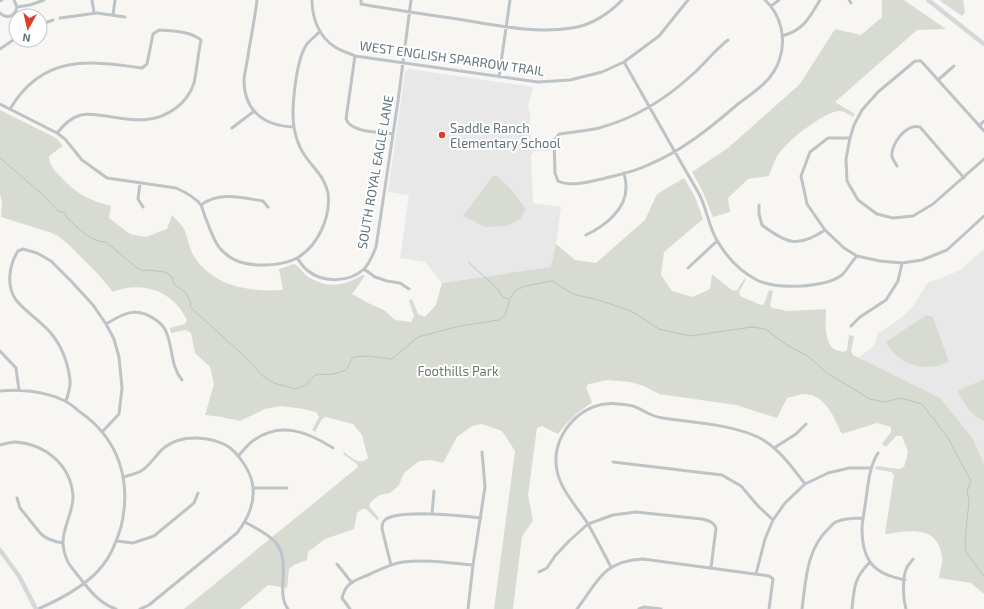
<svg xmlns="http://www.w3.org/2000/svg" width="984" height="609" font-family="'Exo 2',sans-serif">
<rect width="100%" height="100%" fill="#f7f6f3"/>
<path fill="#e7e8e7" d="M409,69L533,87L528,107L530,113L531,143L535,146L550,145V151H534L531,155L533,203L561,207L556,244L552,267L442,283L425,262L400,258L409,195L388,192L405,72Z
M984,249V464L973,439L859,357L874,346L878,333L887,328L902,317L913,306L928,282L939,279L960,270Z"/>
<path fill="#d7dbd2" d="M882,0H904L946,29L917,30L835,102L855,114L853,117C848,114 844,111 839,111C824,112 790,139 781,151C775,157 772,168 769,176L748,179L728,198L730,212L713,217L702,190L692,172L728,148L800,84L835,29L861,35L882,17Z
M939,0H963L965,12L962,16Z
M0,110L56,138L63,146L49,156C49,164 54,170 59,175C77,194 86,199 111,206L109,218L130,234L146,237L167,229L172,215C176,219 181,224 184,229C188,238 189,249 195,258C215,287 250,292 283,290L279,269L294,264C300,267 303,273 308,277C326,288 344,287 362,275L365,276L352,294L368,303L384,310L395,320L411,322L414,316L409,300L412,299L418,314L425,317L436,305L442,283L551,267L556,244L575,260L596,263L645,220L657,194L684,178L695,197L703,219L664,252L661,275L672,291L693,297L710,289L712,274L733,291L737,290L745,278L746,279L739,292L740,296L761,305L764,304L769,290L773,291L770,305L772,308L788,311L826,309C826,320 823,340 834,349C836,350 840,351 843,352L847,350L849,335L854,336L851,351L853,355L940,398L973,439L984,464V594L971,583L939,578C940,571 943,562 942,556C937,524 908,531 885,534L894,475L891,472L875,469L876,466L899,469L904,467L908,452L902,436H896L886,447L882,444L891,432V427L877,423L842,434C834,418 826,395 805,394C800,394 792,397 787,398L777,418L736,405L659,394L644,386L630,382L607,380L589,384L586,387L592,403C577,412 569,420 558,434L542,426L537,428L528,495L533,521L522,536L513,609H494L515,451L502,431L482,424L472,426L457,437L443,463L431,460L419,461L404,473L399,485L390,493L379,495L370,503L369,506L379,518L377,520L366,509H362L357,513L354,529L325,539L308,552L307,560L294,565L289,569L287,588L268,585L240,609H184L358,467L357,464L343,454L344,452C352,458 360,466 368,458L362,435L353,424L326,417L322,419L315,432L312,430L319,417L316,412L304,409L281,406L265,409L240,421L221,417L205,415L214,384L210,367L195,353L191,333L186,330L171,333L170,328L185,324L187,320C184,315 181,309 177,305C161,287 134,283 113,292L98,274L68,244L58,236L49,232L1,217L2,202L0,194Z
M493,176H497L510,188L526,209L520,219L506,226L486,227L463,216Z
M926,315L933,317L949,362C925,373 898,365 886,342Z
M984,379V421C972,416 963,403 958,391Z"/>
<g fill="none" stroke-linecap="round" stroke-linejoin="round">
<path stroke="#b5c4c6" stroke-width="1" d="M0,158L43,195L58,211L65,213L67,218C79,228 90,242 106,242L136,267L143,271L149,270L165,272L171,276L175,285L185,292L191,302L190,307L242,354L264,377L274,383L296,389L307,385C314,370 320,376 333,374C338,373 342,371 346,370L353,357L368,356L392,359L418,337L460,326L499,320L505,315L510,299L515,291L525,286L552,281L573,294L602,301L633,312L659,329L690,336L752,327L765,329L787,345L809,357L827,373L870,399L885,402L901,398L922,404L948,438L971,481L967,491L969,501L965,542L966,552L984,576
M469,263L498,289L501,295L505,298L509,299"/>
<path stroke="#bdc3c6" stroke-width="3" d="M92,0L94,13
M257,0C255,16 252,33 249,49C248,59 245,70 244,80C244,111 264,126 294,127
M312,0C312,18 319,37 335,47C341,51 349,53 355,56L538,82L570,80L602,72L624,62L659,36L688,0
M361,0V4C393,10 425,14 457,19C495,25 534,34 572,28C590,26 610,13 622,0
M849,0L851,3
M0,1L2,0
M771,6L779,0
M17,7L30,5L44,0
M0,13C7,20 15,16 17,7L14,0
M113,15L115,0
M60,18L97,13L125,17
M40,25L53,20
M782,36C804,30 809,18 820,0
M728,40C715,50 705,63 693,74C665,100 636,118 599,128C586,131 572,132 559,134L554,141L555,173L558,181C570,187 589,182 602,179C617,175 634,172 648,165C682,151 710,128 738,104C754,92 772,81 779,61C787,39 781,15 765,0
M0,49L16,38
M355,56L346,119C351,133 380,132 393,134
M624,62C649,106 673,149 698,192C707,207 708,227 718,242C727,257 741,272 757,280C776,290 824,288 842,275C847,270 852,261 857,256
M499,77L510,0
M938,80L954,66
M0,104L57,133L65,139L82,160L107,178L176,188C185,192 195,197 201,205C203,209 204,215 206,219C214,240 218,254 240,262C256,267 282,266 297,258C318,246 331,217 328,193C324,173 308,165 300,147C297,141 295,133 294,127C291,109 296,59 307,44C310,40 316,36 320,31
M10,109C42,55 87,60 142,68L147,64L153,34L159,30C172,31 190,31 201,40C198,54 197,69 194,83C191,92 184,102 176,108C153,125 132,120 106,116C97,115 89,113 81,115C70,118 64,125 57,133
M979,126L984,121
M232,128L253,112
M984,131L921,61H915L878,92L862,110L854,125L850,138L846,159L847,181L858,200L877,214L893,218L913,216L933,204L984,159
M850,138H828L810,152L801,176L807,204L825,230L844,248L857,256L880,261L902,263L922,260L947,250L984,216
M897,166C896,164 893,160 892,157C890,145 906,123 920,127L964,178
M140,183L138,199L143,207
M201,205C220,191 242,198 263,201L268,207
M759,205V214L762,225C787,244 798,248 825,230
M586,235C605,226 627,209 626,186C626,182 625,177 624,173
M297,258C300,262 303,267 307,270C322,283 349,283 364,269C370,263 373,254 376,247L398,101L411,0
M688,268L717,241
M364,269L375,277L387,281L400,283L409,289
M106,324C124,313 137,306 156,320C162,324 165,328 167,334C173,350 171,367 182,380
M851,326L860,317L886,300L898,281L902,263
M0,351L16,368L19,390
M0,391C22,389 45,391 65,401C71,404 75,408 80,412C119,439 132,481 121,527C117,540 112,554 103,565C88,585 61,599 38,609
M66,401C68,394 71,387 70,380C68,363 61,345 50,332C40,321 26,312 16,300C6,286 9,265 18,251L23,249L37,253L51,261L71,281L93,305L106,324L114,339L119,357L122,388L119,414L103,431
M0,445C5,444 10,442 15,442C45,444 70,464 73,495C74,511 63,526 63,542C63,548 65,555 67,560C69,565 73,569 76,573C87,587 98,603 116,609
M774,448L796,434L806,424
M878,453C868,469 868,488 865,506C864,514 862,522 862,530C862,541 864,553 870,562C879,574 892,577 905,580
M238,456C243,451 248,444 254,440C281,421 308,432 333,448
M613,462L722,475L741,486L759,507L773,520
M124,477C129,475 136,474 141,471C150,466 156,454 165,447C182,434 211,436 229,447C237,453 245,464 249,473C259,495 250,516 237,533L149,605L140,609
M253,488H287
M17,498L20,508L41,534C48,540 55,542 63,543
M432,514L434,491
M245,522C255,528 269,534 276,543C292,564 275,592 288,609
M117,541L133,543L154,536L194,503L198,493
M337,564L352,583
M391,565L382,529C382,525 382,523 385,520C396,509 463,516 481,518
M611,567C603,552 596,538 588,524C576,505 557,487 556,463C554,431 585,399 618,404C622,404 628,405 633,406C644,410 651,417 663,418C695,423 729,424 758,437C778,447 792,467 805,484
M539,572L547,568L555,556L569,541L588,524L613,515L636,512L702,519C709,521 713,521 716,528L711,568
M756,574L765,539L773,520L785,503L805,484L828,473L849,468H871
M350,609L342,598C346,582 354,581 368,575C379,570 390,564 403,562C426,559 450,563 473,565
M468,609L473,565L485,487L482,452
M577,609C598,581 603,561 643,559L769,576L773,579L769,609
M639,609L644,607L661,609
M802,609C806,580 806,550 829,528C831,526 833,523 836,522C844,518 854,518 863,518
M852,609C854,588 854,578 870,562
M906,609C903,598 902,578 907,567C909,564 911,562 913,559"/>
<path stroke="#d3d8db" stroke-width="4.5" d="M928,0L984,44
M0,550L19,576L36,609"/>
</g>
<circle fill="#e03c2a" stroke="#fff" stroke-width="1.5" cx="442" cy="135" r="4"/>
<g text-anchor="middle" stroke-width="4" stroke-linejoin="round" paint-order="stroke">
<g font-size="13" fill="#62757e" stroke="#fff">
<text transform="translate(452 58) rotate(8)" y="5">WEST ENGLISH SPARROW TRAIL</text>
<text transform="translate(375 172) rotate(-80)" y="5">SOUTH ROYAL EAGLE LANE</text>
</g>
<g font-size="13" fill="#62757e" stroke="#fff" text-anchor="start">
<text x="450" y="133">Saddle Ranch<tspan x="450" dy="15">Elementary School</tspan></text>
</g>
<g font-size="13" fill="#6c7b65" stroke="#fff">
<text x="458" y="376">Foothills Park</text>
</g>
</g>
<g transform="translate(28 28) rotate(188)"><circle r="19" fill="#ffffff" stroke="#c0c8cb"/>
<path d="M0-3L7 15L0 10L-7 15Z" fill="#e03c2a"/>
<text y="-6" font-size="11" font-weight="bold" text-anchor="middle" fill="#62757e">N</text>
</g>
</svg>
